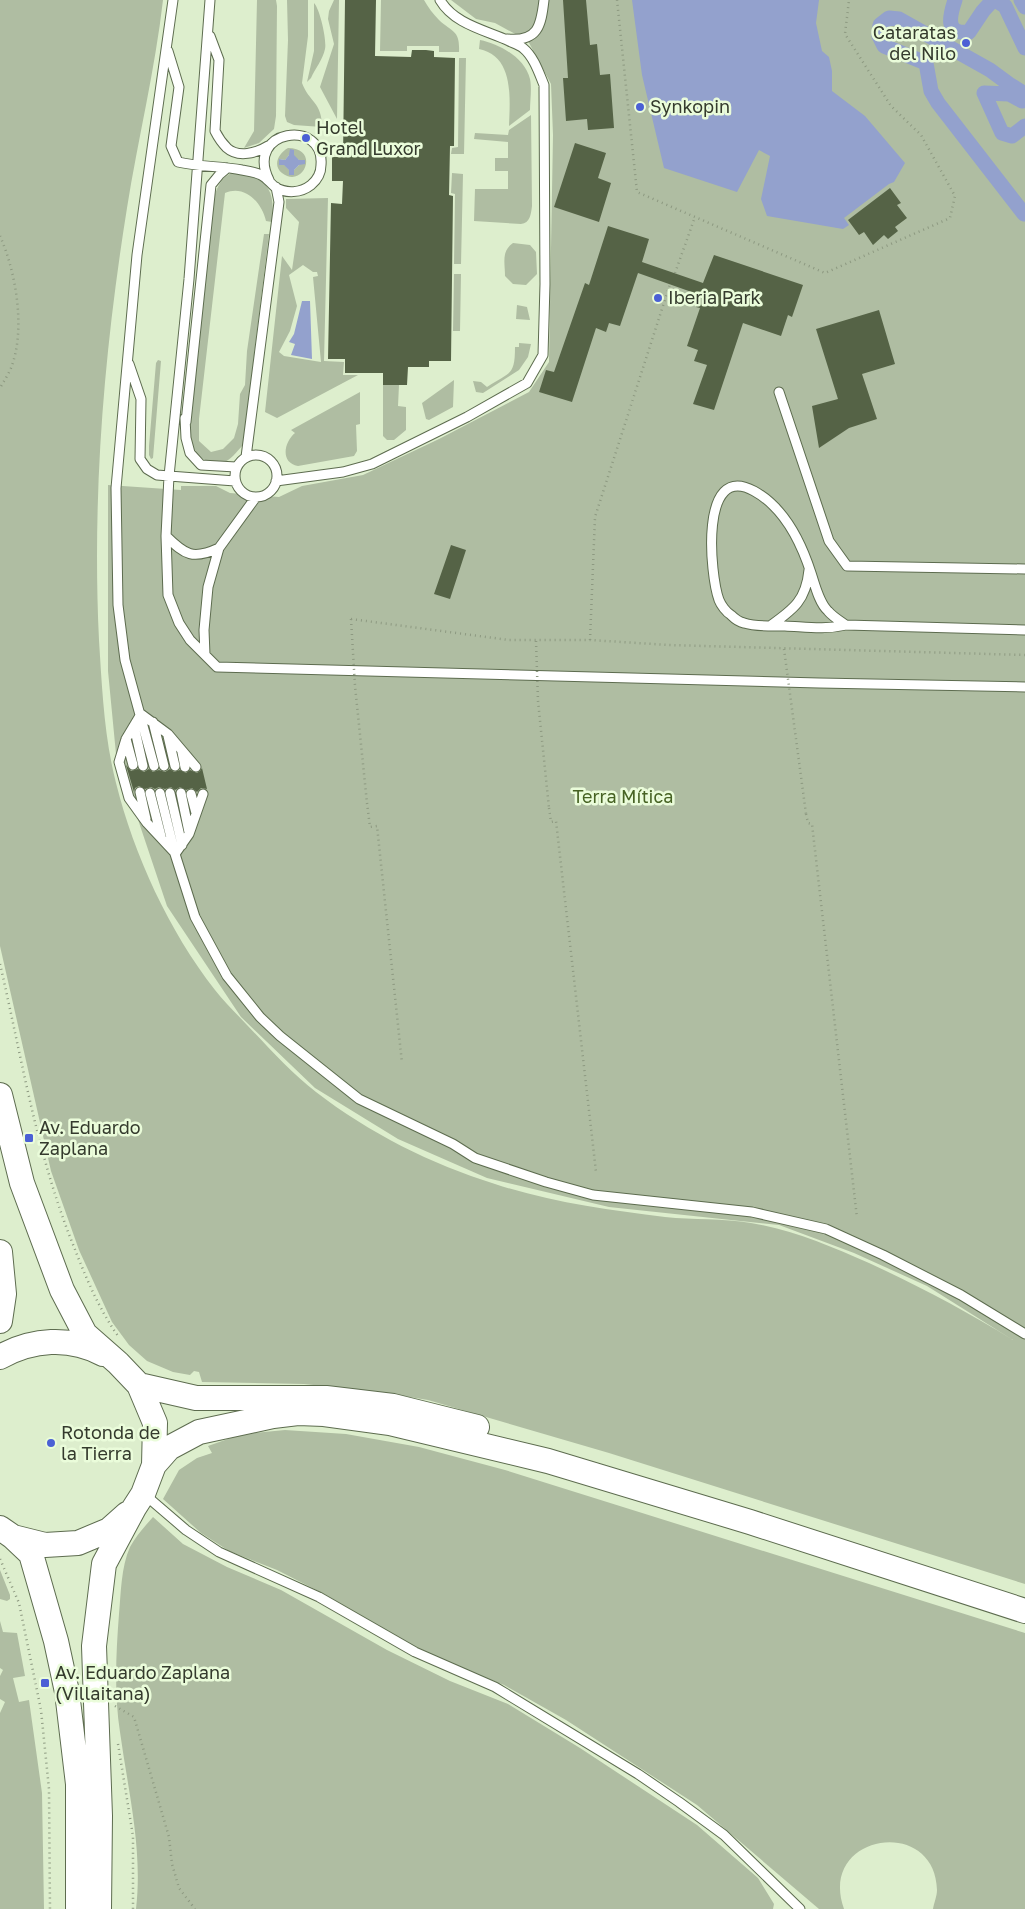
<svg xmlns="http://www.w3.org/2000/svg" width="1025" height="1909" font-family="'Golos Text',sans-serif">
<rect width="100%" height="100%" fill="#ddeecd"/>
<path fill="#afbda2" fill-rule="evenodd" d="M0,0H163C155,70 138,139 127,208C104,351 92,496 99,640C102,687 104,736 116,783C134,855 169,931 215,990C224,1002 236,1013 247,1025C269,1048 291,1073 316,1092C369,1133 431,1164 495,1184C550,1202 608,1210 665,1217C693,1220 723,1218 751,1223C793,1230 830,1246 869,1263C919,1286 966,1311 1013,1340L927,1286L854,1253L779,1225L609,1207L487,1178L398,1139L315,1088L241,1017L167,906L116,754L108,671V485L181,490V486H216L230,493L279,497L302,486L363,475L439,439L529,392L549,362L553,135L551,84L528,41L495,23L476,19L451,0H1025V1584L609,1453L428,1400L379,1392L304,1384L202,1382L199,1372L194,1371L190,1375L173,1372L147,1361L129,1345L112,1322L79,1250L51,1171L0,946Z
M257,0H276L277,6L276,116L274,129L259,143L244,148L254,131Z
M287,0H308V36L302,83C309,102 322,102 322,127L294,125L287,122L285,116L288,40Z
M334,0H339L337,119L320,87L334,44L328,19L329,11Z
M381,0H424C428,7 433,14 439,20C453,33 460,30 459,52H439V46H407V51H380Z
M314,3C320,9 327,41 325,49C323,59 315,69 311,78L307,82L314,51Z
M480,40C500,44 525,58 530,79C532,88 530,101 530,110L509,126C510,98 514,56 479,49Z
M459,58H466L464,154H451L452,148L458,147Z
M531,115L532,206C531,214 530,223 521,224L474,221L475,189H508V171H495V158H508V142L474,139L475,133L508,135L509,130Z
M288,148C321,148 303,190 282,173C272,165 279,153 288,148ZM289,155L299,160H304L294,170V175L279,159L285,160Z
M231,173C265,176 276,187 272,222L266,221C262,203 245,184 225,193L199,419V441L211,452L223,449L234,438L238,424L240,394L245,385L247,351L264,234H269L243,445C237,451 231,461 221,463C208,465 194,455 191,442C190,436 191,428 191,422L204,284L214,197C218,185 221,179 231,173Z
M452,173L463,174L461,264H454L455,194L451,193Z
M328,198L324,361L344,362L343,375H358L277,418L265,412L282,256L292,270L299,222L286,208V199ZM303,265L313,272H317L318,276L313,277L321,362L284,356L279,352L290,331L297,306L289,275Z
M513,243L530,245L536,252L537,274L526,285L513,284L505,276C505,263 501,251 513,243Z
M454,274H461L460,331H453Z
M517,305L527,307L530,320L516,319Z
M519,343L531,344L528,357L519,370L483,393L476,392L473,381L481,382L487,387C510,372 515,376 515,347H519Z
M158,360L161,361L153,458L151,459L149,455V446L156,363Z
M454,380L453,407L429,420L426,419L422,403Z
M383,385H399L398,406L406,407V430L394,440H387L383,436Z
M360,392V424L356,425L357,451L354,456L298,466C280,463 284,442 295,433L291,430Z
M285,1430L346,1434L419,1447L505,1470L1025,1633V1909H933C934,1903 937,1896 937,1890C935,1815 817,1834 844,1909H819L697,1805L566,1720L504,1685L456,1666L410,1644L326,1595L277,1570L229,1551L201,1533L163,1499L179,1470L197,1458L212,1453L208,1446L242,1434Z
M153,1517L183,1544L227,1567L281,1590L387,1650L450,1681L508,1704L580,1748L697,1825L758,1878L774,1904L773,1909H136C143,1849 128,1791 120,1732C114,1693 116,1653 119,1614C121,1593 121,1567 130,1547C136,1536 145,1526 153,1517Z
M0,1570L10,1595V1599L7,1601L0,1599Z
M0,1621L3,1632L17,1633L25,1676L13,1678L19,1702L29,1700L42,1793L44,1909H0V1713L5,1702L0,1699V1676L3,1670L0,1668Z"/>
<path fill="#93a1cd" d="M632,0H819L816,23L822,51L829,57L832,71V91L865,116L905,163L894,182L889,184L844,218L849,225L843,229L767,216L761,199L770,156L759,150L737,192L664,168L642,75Z
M290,149L294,150V155L299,160H305V164L299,165L294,170V175H289V170L284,165H279V159L285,160L289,155Z
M302,301H310L312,359L291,355L295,344L289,342L294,334Z"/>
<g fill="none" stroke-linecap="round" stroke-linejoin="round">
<path stroke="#93a1cd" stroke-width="15" d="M955,0C950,15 944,35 969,32L983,11L993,0
M995,0L1005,6L1025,48
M1021,0L1025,7
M1025,94L1009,84L990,70L899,19L889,18L880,25L879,36L884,46L926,63L931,91L938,103L1024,214L1025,211
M1022,101L1009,94L984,93L1002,133L1012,136L1025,126"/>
</g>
<path fill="#556346" d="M345,0H376L375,56L411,57L412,50H426L434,51V57L455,58L454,146H450L449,195L453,196L451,361H429V367H408L407,385H383V373H345V359H328L331,203L342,204L343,181H332V157H343Z
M563,0H586L590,45L597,44L600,75L610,74L614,128L588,130L587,119L566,121L563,78H568Z
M575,143L606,153L598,178L611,183L599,222L554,207Z
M890,188L901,203L897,205L907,218L895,227L898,231L888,239L884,235L873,245L864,232L859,235L848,220Z
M608,226L649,239L642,262L703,283L714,255L803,285L792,317L788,315L781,336L743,323L714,410L693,404L707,365L694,361L698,350L687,346L700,308L696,307L700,295L638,273L620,326L609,323L606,332L596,328L572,402L539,392L546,370L554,372L585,283L589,285Z
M879,310L895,364L862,374L877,419L849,428L819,448L812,406L838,399L816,329Z
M451,545L466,550L450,599L434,594Z
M126,765L131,771L138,769L144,772L149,769L153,772L159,770L165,772L170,769L174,772L180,770L186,773L190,770L197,773L200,771L202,768L207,789L201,788L197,792L192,788L186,790L180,787L175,790L171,787L165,789L159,787L155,789L151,787L145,789L139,786L135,788L134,792Z"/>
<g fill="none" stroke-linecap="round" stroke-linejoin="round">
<g stroke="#5d6c4f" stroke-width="11">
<path id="service" d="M210,0L189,279L169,476L166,536L168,595L179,623L190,640L217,667L819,683L1025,687
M210,36L219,60L215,131C218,137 222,143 227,148C238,158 257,153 268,146
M507,39C538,42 541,26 544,0
M168,51L179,87L171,146L178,162C199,167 221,166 242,170C248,171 255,172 261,175C267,178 270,183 275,187C286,194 301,193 311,185C317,180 321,173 321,165C325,118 244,129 269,180
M129,364L141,399L140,459L147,469L157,475L169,476L235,481
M779,392L829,541L847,566L1025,569
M185,418L186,438L190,453L201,465L236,467
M186,422L211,185L220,174L227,168
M235 476a21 21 0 1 1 42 0a21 21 0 1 1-42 0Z
M246,457L279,202L276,187
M276,481L343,472L372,464L467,417L527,383L543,355L545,284L544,85C539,73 534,57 523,48C519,45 513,43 509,41C485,30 454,24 440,0
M166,536C185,555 193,560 219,548
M846,625C840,621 833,617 828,611C819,603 815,585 811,573C801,542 785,508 754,491C699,461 710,575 719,600C721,605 726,612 731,615C734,618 739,622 744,623C757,627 772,626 785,626C807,627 824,630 846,625L1025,630
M770,626C794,609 806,600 809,570
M205,655L204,630L208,587L219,548L256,497
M141,714L126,739L119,762L129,798L147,823L175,853
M141,714L168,734L196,767
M153,722L164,766
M134,726L143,766
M168,736L175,766
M126,739L133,765
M182,752L185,767
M154,766L125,660L118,605L116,488L137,255L173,0
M140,792L146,819
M150,793L161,836
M160,793L175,854L195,917L227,976L260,1017L280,1036L359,1099L453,1144L475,1158L546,1182L593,1195L752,1212L826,1229L883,1255L961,1295L1025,1334
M170,793L182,845
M181,793L189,832
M191,794L196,813
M175,854L189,834L203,794
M144,1494L186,1530L219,1552L319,1597L415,1652L495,1687L638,1774L679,1802L724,1835L800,1909"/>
</g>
<g stroke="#5d6c4f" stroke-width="26">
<path id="secondary" d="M0,1095L22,1183L62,1290L85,1334L118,1363L139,1385L155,1423L154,1465
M0,1252L4,1294L0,1321
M0,1357C32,1339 70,1336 103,1354
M139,1385L196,1398H326L393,1406L477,1427
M0,1528L13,1537L31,1554L56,1641L67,1692L78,1784V1909
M13,1537L45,1545L78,1543L109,1530L127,1514
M99,1909L100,1816L94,1646L104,1564L134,1508L143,1494L154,1465L169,1448L199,1432L273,1416L298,1413L324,1414L390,1423L548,1461L750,1522L1025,1611"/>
</g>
<path stroke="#8d9981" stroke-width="2.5" stroke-dasharray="1 4" stroke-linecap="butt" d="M617,0L637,192L825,273L950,218L955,196L921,135L891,106L845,34L849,0
M0,236C16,272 26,330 11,368C8,375 4,381 0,388
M675,273L695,217
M351,619L509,640H590L669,645L1025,655
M590,640L595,517L670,284
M367,803L370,827L377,826L402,1063
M549,808L551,822L556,821L596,1172
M806,814L808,823L812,824L857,1218
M0,964C22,1059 37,1156 74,1247C86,1278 99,1309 118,1336
M0,1559L19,1603L41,1710L49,1789L50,1909
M115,1706L134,1717L169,1837L172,1864L179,1888L195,1909
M118,1744L133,1836V1909"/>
<use href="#service" stroke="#fff" stroke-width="9"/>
<use href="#secondary" stroke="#fff" stroke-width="24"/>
<path stroke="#8d9981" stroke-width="2.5" stroke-dasharray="1 4" stroke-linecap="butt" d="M351,619L355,686L367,803
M536,641L538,701L549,808
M784,649L806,814"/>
</g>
<g fill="#4b60d5" stroke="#eafcda" stroke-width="2">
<circle cx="966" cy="43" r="5"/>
<circle cx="640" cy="107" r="5"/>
<circle cx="306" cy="138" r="5"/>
<circle cx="658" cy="298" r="5"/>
<rect x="24" y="1133" width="10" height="10" rx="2.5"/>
<circle cx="51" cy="1443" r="5"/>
<rect x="40" y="1678" width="10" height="10" rx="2.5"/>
</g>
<g text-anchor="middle" stroke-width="5" stroke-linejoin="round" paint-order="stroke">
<g font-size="18" fill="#343a2d" stroke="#eafcda" text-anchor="start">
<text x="956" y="39" text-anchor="end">Cataratas<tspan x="956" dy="21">del Nilo</tspan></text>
<text x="650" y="113">Synkopin</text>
<text x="316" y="134">Hotel<tspan x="316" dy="21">Grand Luxor</tspan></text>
<text x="668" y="304">Iberia Park</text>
<text x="39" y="1134">Av. Eduardo<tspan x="39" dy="21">Zaplana</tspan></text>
<text x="61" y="1439">Rotonda de<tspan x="61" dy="21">la Tierra</tspan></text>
<text x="55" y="1679">Av. Eduardo Zaplana<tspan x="55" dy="21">(Villaitana)</tspan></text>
</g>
<g font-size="18" fill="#466223" stroke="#eafcda">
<text x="623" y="803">Terra Mítica</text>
</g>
</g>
</svg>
